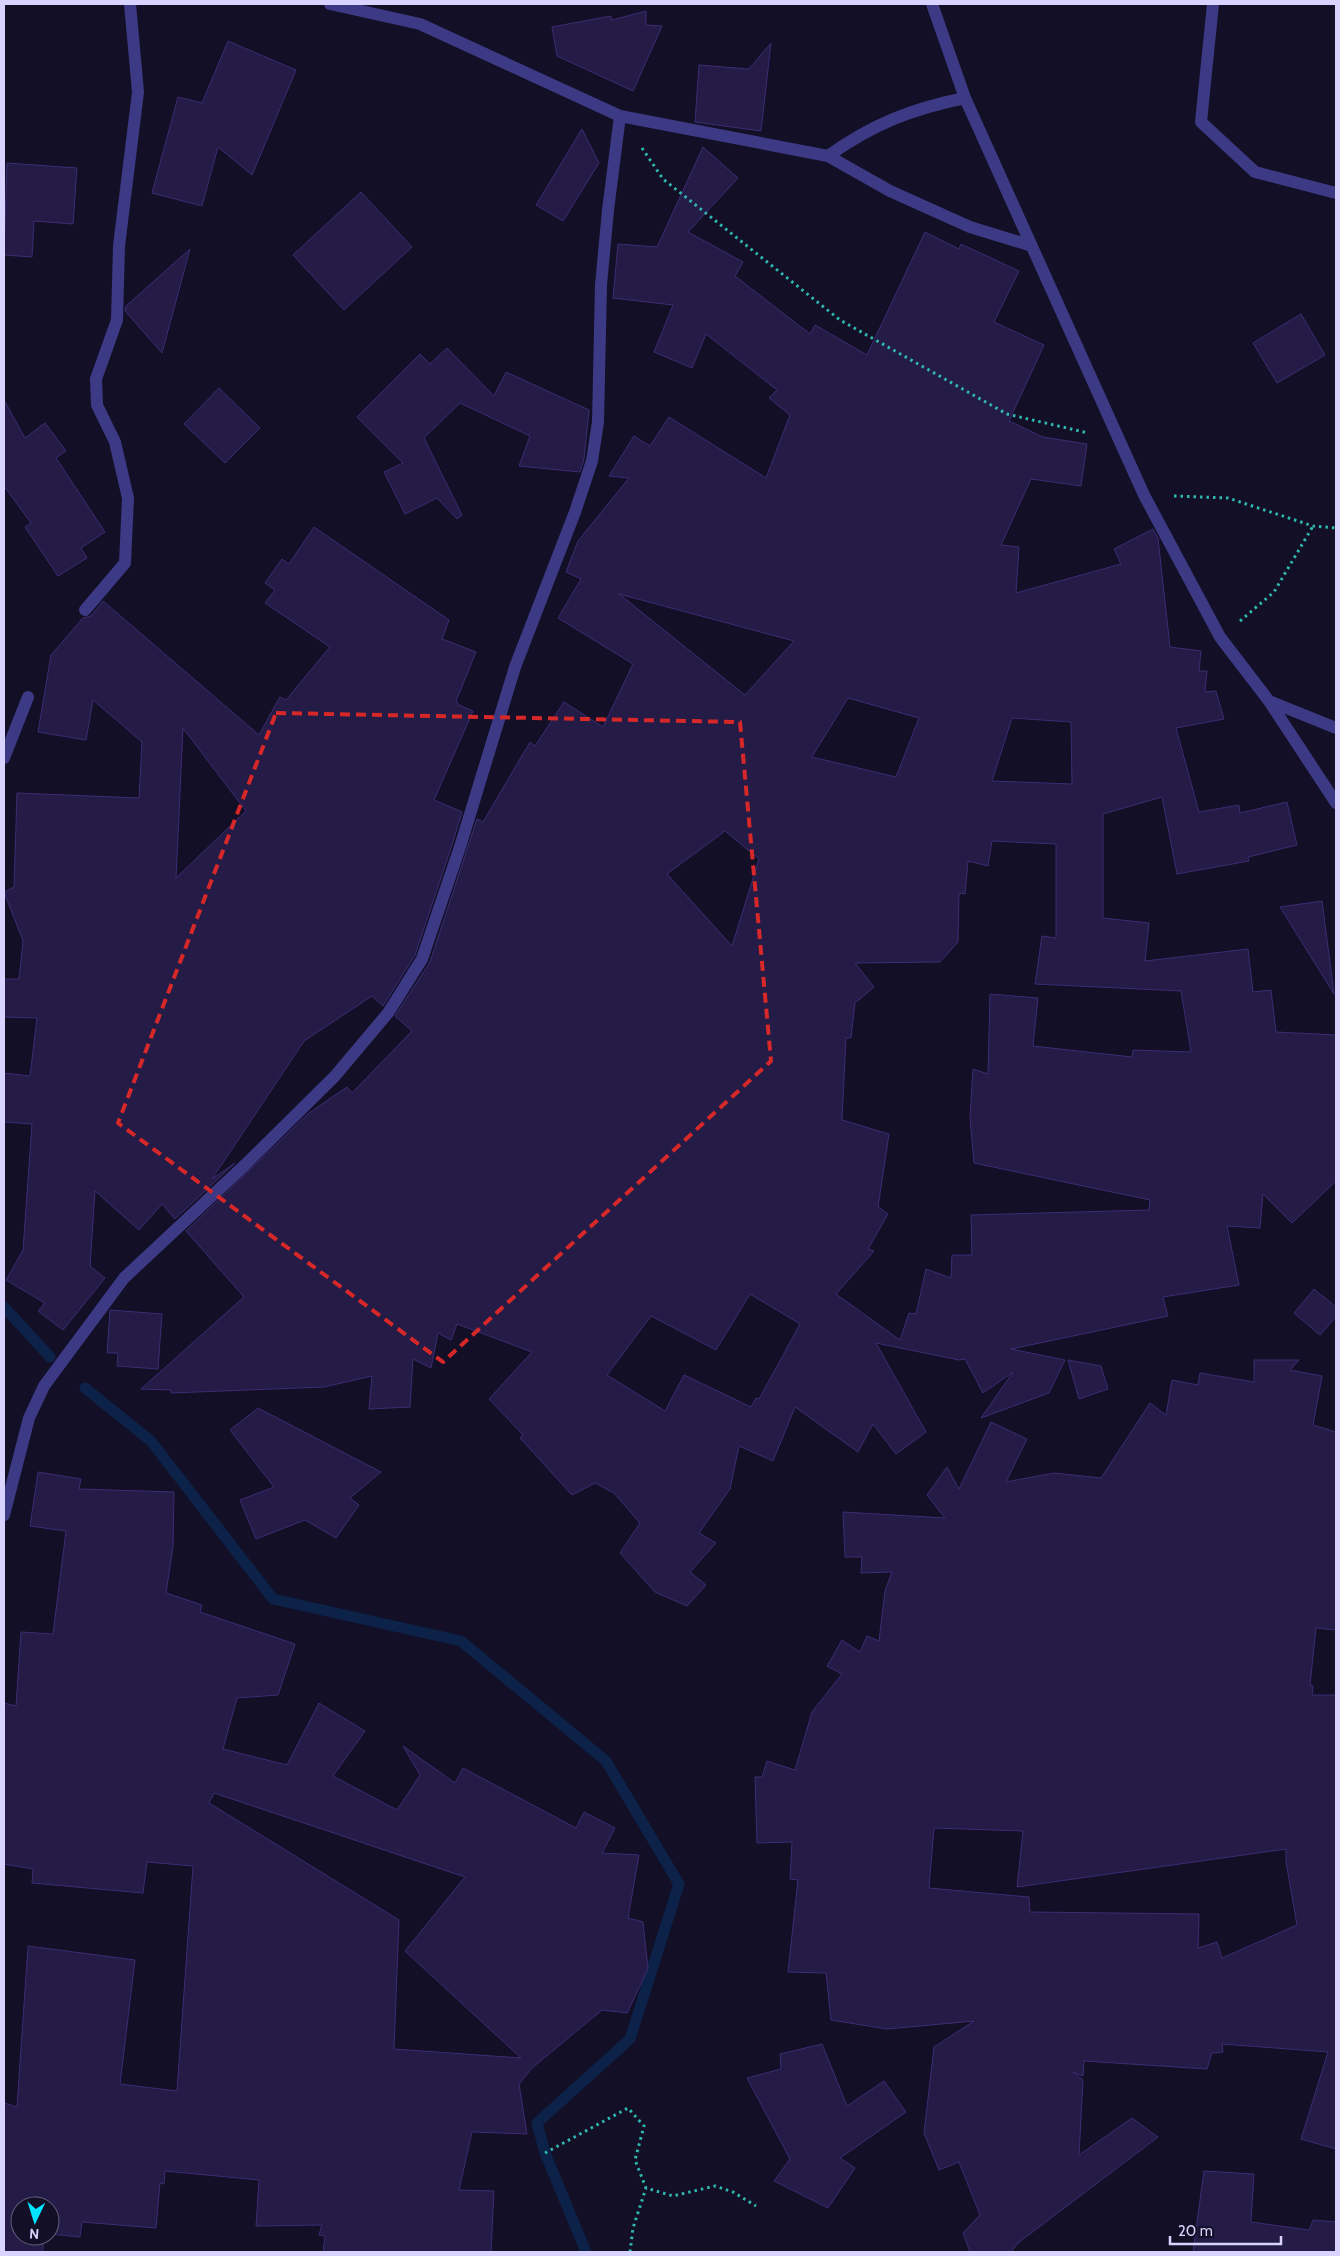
<svg xmlns="http://www.w3.org/2000/svg" width="1340" height="2256" font-family="Cabin,sans-serif">
<rect width="100%" height="100%" fill="#130f26"/>
<g fill="none" stroke-linecap="round" stroke-linejoin="round">
<path stroke="#0c2248" stroke-width="11" d="M4,1307L50,1357
M85,1388L151,1441L273,1599L461,1641L606,1761L679,1884L630,2039L537,2123L545,2153L586,2252"/>
</g>
<path fill="#241b47" stroke="#3b2d73" fill-rule="evenodd" d="M646,11V25L662,26L633,91L557,56L552,27L611,16L612,20Z
M228,41L296,70L252,175L218,147L202,206L152,193L178,97L202,103Z
M771,43L761,131L695,122L699,65L749,69Z
M582,129L599,163L563,221L536,205Z
M703,147L738,178L688,232L743,262L735,276L810,334L815,325L867,355L925,232L959,249L961,244L1019,271L994,322L1044,345L1009,421L1043,437L1087,444L1081,486L1031,479L1001,545L1019,547L1016,593L1121,564L1114,549L1153,529L1158,538L1170,647L1201,651L1199,671H1207L1205,692L1216,691L1224,719L1176,728L1199,812L1239,805L1240,813L1287,802L1297,845L1248,857L1249,861L1177,874L1162,797L1103,814V918L1149,923L1145,961L1248,949L1253,992L1271,990L1276,1032L1336,1035V1181L1292,1223L1263,1194L1260,1228L1227,1226L1239,1285L1163,1297L1168,1316L1011,1349L1065,1360L1049,1393L981,1418L1013,1372L983,1393L965,1359L959,1360L876,1343L926,1432L896,1454L873,1424L858,1452L795,1407L773,1461L739,1446L730,1489L699,1533L716,1543L690,1572L706,1585L687,1606L655,1592L620,1553L640,1523L614,1493L595,1483L572,1495L520,1438L523,1435L489,1399L532,1352L457,1324L451,1340L438,1333L431,1368L413,1359L410,1407L369,1409L372,1376L324,1387L171,1393V1390L141,1389L244,1297L186,1231L309,1113L347,1087L352,1093L412,1031L395,1016L430,962L477,819L483,822L530,742L535,746L564,702L603,727L633,664L558,618L581,579L566,572L578,541L629,478L609,476L634,436L650,446L669,417L766,478L790,415L769,398L777,390L706,334L692,368L654,352L673,305L613,298L618,244L657,247ZM619,594L794,641L745,695ZM848,698L919,718L896,777L812,757ZM1012,718L1071,722L1072,784L992,781ZM725,831L759,859L732,946L667,874ZM992,841L1056,844V938L1042,936L1035,984L1181,991L1191,1052L1133,1050L1132,1057L1033,1046L1038,998L990,994L988,1074L973,1069L970,1118L974,1163L1150,1200L1149,1210L971,1215L972,1255H952L951,1278L926,1269L916,1314L909,1313L900,1340L836,1294L874,1251L868,1249L888,1214L878,1207L889,1134L842,1120L846,1038H851L855,1003L874,987L855,963L940,962L958,942L959,893L965,894L968,861L988,866ZM750,1294L800,1324L759,1399L756,1398L751,1407L684,1375L665,1411L607,1375L651,1316L716,1350Z
M7,163L77,168L73,224L34,221L32,257L4,255Z
M361,192L412,247L344,310L293,255Z
M190,249L162,353L125,311L126,306Z
M1301,314L1325,355L1277,383L1253,343Z
M447,348L494,396L506,372L589,410L584,459L580,472L519,466L530,436L460,403L424,438L462,515L457,519L437,498L405,514L384,472L403,463L357,417L420,354L430,364Z
M219,388L260,428L225,463L184,424Z
M4,400L25,438L45,423L66,451L56,458L105,532L81,548L87,558L58,576L25,527L31,523L4,486Z
M314,527L449,620L442,639L476,652L456,701L459,705L473,711L434,800L462,812L452,845L415,955L383,1006L372,996L304,1041L212,1179L235,1163L175,1219L162,1204L139,1230L95,1191L90,1266L105,1278L63,1330L38,1311L45,1303L6,1280L23,1250L32,1124L4,1122V1073L30,1076L37,1018L4,1017V979H19L23,941L4,892L14,887L17,793L139,798L142,742L93,700L86,740L38,732L51,655L83,618L91,616L103,601L259,735L280,697L286,700L330,647L265,603L275,590L265,583L282,559L289,564ZM183,728L246,811L176,878Z
M1322,901L1334,994L1280,907Z
M1314,1289L1336,1307V1317L1320,1335L1294,1313Z
M110,1310L162,1314L158,1369L117,1366L118,1353H107Z
M1068,1360L1101,1366L1108,1389L1079,1399Z
M1254,1360H1299L1290,1370L1322,1376L1313,1425L1336,1432V1630L1316,1628L1310,1685L1313,1686L1312,1695H1336V2149L1301,2139L1328,2052L1222,2044L1223,2052L1212,2053L1207,2069L1084,2061L1083,2076L1073,2072L1083,2080L1079,2155L1132,2118L1158,2137L1018,2243L1011,2252H970L963,2233L980,2215L959,2162L939,2170L924,2133L934,2047L974,2021L887,2029L831,2020L826,1973L788,1972L798,1880L790,1879L792,1842L757,1843L755,1777H762L767,1761L795,1770L812,1712L842,1674L827,1666L842,1640L860,1652L867,1636L879,1641L885,1591L892,1572L861,1573L862,1557H845L843,1512L945,1518L927,1495L947,1467L959,1489L991,1422L1027,1439L1006,1482L1054,1473L1101,1478L1150,1403L1166,1415L1172,1380L1198,1385L1200,1373L1254,1382ZM934,1828L1023,1831L1017,1887L1286,1849V1862L1297,1925L1222,1958L1217,1942L1198,1948L1199,1914L1030,1912L1029,1897L929,1888Z
M258,1408L381,1472L350,1498L359,1505L336,1538L305,1520L256,1539L240,1500L274,1487L230,1430Z
M38,1472L81,1479L79,1489L174,1492L173,1547L166,1593L202,1605L200,1612L295,1644L278,1695L237,1698L223,1749L287,1765L319,1703L365,1731L333,1776L397,1810L420,1775L403,1746L455,1783L463,1768L576,1828L584,1812L615,1828L602,1853L639,1855L628,1918L643,1922L648,1969L627,2013L602,2010L532,2068L519,2084L527,2134L472,2132L459,2190L494,2191L491,2252H323L325,2236L319,2235L322,2225L256,2226L259,2180L165,2171L164,2184L160,2183L156,2228L82,2222L80,2237L50,2234V2206H20V2236H43V2252H4V2103L17,2107L28,1946L135,1960L120,2084L177,2091L193,1866L147,1862L143,1893L32,1883L33,1869L4,1864V1703L16,1706L21,1632L53,1634L66,1531L30,1526ZM214,1793L465,1877L405,1951L521,2058L394,2049L399,1920L209,1803Z
M822,2044L847,2106L884,2081L906,2112L840,2158L855,2168L828,2208L774,2181L790,2159L747,2078L781,2069L780,2054Z
M1204,2171L1254,2174L1251,2222L1309,2230L1313,2220L1336,2222V2252H1193Z"/>
<g fill="none" stroke-linecap="round" stroke-linejoin="round">
<path stroke="#2fb8b0" stroke-width="3" stroke-dasharray="2.5 4" stroke-linecap="butt" d="M642,148L663,179L840,320L1007,414L1088,433
M1174,496L1228,498L1313,526L1336,528
M1240,621L1274,592L1313,526
M545,2153L628,2108L644,2126L635,2160L646,2188L673,2196L715,2186L733,2192L756,2206
M630,2252L633,2228L646,2188"/>
<path stroke="#3d3a85" stroke-width="12" d="M1213,4L1201,122L1255,172L1336,193"/>
<path stroke="#3d3a85" stroke-width="12" d="M330,4L420,24L620,116L828,156L890,191L970,227L1032,246
M932,4L965,98L1144,495L1220,637L1269,701L1336,803
M828,156C873,124 911,109 965,98
M85,610L125,563L128,498L115,442L97,405L96,379L117,320L119,246L138,92L130,4
M1269,701L1336,728
M4,758L28,697
M4,1515L29,1418L44,1386L124,1278L245,1165L335,1076L388,1013L422,959L460,847L515,667L575,512L592,461L598,422L601,285L608,210L620,116"/>
</g>
<path fill="none" stroke="#d62828" stroke-width="4" stroke-dasharray="10 6" stroke-linejoin="round" d="M276,713L740,722L771,1061L443,1362L118,1123Z"/>
<rect width="1340" height="2256" fill="none" stroke="#d9d4ff" stroke-width="10"/>
<g transform="translate(35 2221) rotate(184)"><circle r="24" fill="#130f26" stroke="#625e7d"/>
<path d="M0-4L9 19L0 12L-9 19Z" fill="#00e5ff"/>
<text y="-8" font-size="14" font-weight="bold" text-anchor="middle" fill="#d9d4ff">N</text>
</g>
<path d="M1170 2236v8h111v-8" fill="none" stroke="#d9d4ff" stroke-width="2.5"/>
<text x="1178" y="2236" font-size="15" fill="#d9d4ff" stroke="#130f26" stroke-width="4" paint-order="stroke">20 m</text>
</svg>
